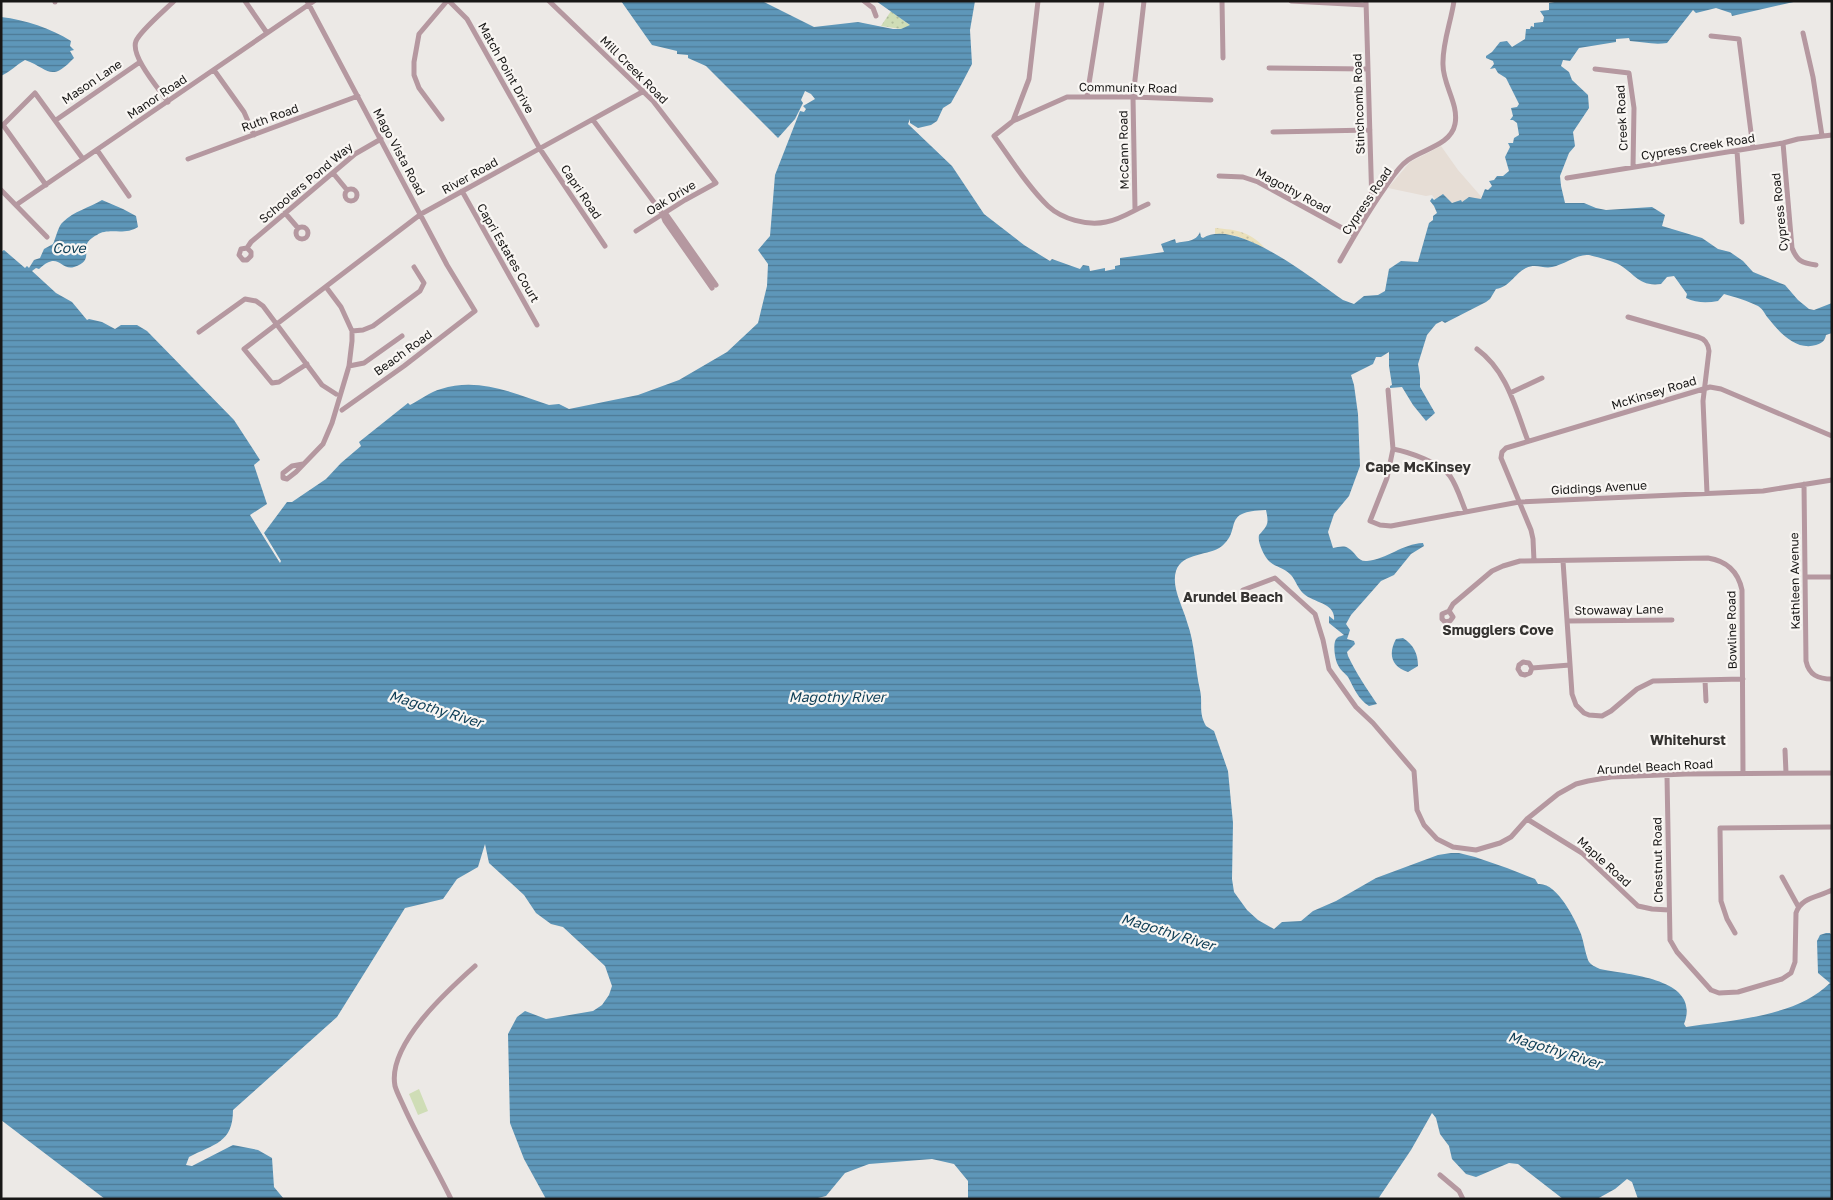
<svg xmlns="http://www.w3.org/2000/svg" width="1833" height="1200" font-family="'Golos Text',sans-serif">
<defs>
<pattern id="sand-dots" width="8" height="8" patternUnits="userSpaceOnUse" patternTransform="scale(1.25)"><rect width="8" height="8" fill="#eae0bb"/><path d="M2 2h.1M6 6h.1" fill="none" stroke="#c8bfa0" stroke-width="1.8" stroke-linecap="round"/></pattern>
<pattern id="park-dots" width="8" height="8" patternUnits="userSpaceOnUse" patternTransform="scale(1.25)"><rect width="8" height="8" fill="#cfddb6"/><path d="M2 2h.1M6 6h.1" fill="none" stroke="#b1bd9c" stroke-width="1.8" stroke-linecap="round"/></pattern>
<pattern id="water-rules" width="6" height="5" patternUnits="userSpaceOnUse" patternTransform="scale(1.25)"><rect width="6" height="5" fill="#5e97b9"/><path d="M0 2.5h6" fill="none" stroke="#4d7a95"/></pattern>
</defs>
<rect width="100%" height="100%" fill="#ece9e6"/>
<path fill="#e6ddd5" d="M1441,146L1458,170L1492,209L1470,247L1432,195L1426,196L1388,188L1410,162Z"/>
<path fill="#cfddb6" d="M419,1089L428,1111L418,1115L409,1094Z"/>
<path fill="url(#sand-dots)" d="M1215,228C1237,230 1249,231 1265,248L1237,236L1215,234Z"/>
<path fill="url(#park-dots)" d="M891,11L911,26L901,29L881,26Z"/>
<path fill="url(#water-rules)" d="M621,1H762L814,27L858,22L893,29H901L910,25L876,1H975L970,30L972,64L961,85L951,103L943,108L937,121L931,125L918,128L910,123V119L908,124L952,166L984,214L1024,245L1050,261L1052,259L1080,269L1083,265L1089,266L1090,271L1105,268V271L1115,269V266L1120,265V258L1164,252L1161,244L1175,239L1176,243C1186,241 1196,242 1200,232L1201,237L1203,238C1237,217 1315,281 1343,300L1354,304L1364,296L1378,295L1385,291L1389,269L1401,261L1418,262L1429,223L1433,220V216L1437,213L1434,206L1430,201L1432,198L1434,200L1443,194L1452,203L1461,200L1462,202L1469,197L1481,199L1485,189L1488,190L1492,186L1489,181L1494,180L1497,176H1503L1509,171L1505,157L1510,147L1508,143H1513L1514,138L1519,135L1517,123L1513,120H1510L1513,116L1511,108L1517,107L1519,104L1506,78L1498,73L1495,68L1490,69L1494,64L1493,61L1486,58V56L1492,52L1500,42L1507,41L1512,47L1525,39L1526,29H1530L1531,26L1534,27V23L1543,22L1544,17L1540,11L1549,10V3L1560,1H1798L1732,16L1731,13L1716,8L1696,13L1693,10L1667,43C1654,45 1643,42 1630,41L1629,38L1616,39V42L1579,48L1570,61L1563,60L1561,66L1569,72L1572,80L1588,95L1589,108L1573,132L1575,146L1569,153L1560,176L1561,186L1565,203H1584L1596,208L1606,210L1652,207L1665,215L1662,226L1702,238L1718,249L1730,252L1743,261L1753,272L1785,285L1798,300L1809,309L1814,310L1832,303V333L1826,335C1825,341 1822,343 1816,345C1796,351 1779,332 1768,318C1764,313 1763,309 1758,306C1748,301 1735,297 1724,294L1718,301C1707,303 1696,303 1686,298L1687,294L1674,276L1667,277L1661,284C1638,287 1635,273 1618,264C1615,262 1591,255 1588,255C1578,254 1563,265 1552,267C1543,269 1536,263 1526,268C1514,274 1510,287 1496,289L1490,299L1486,302L1445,323L1442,321L1436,324L1427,335L1418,364L1420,376V387L1435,413L1426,421L1413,405L1402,387L1390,388V386L1392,385L1389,366V352L1381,357H1376L1373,364L1351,375L1354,385L1358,414L1360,466L1349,496L1334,514L1328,532L1333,548C1338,547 1344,545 1348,548C1356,552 1357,562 1367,561C1387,559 1402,544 1423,543L1424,546L1411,554L1394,575L1381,581L1351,615L1346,624L1350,630L1347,639L1354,641L1355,644L1347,652L1348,656C1356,673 1367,689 1377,704L1369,706C1358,699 1354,688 1348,677C1345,673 1340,670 1338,665C1335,660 1332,642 1337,638C1339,636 1342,636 1344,635L1329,623V616L1334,620C1336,603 1314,603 1304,594C1298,589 1296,581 1291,575C1279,563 1271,570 1262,550C1260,545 1258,541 1259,535C1268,525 1269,524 1266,510C1220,511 1243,529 1222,546C1210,556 1182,552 1176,571C1171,587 1183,607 1187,622C1195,644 1195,668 1200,690C1203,703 1198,712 1206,726L1214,731L1228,771L1233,823L1232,879L1234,892L1247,910L1258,920L1274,929L1282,922L1301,921L1313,911L1336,901L1376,878L1438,855L1451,853H1459L1475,857L1507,868L1535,879L1538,884C1557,882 1575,919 1581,934C1584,943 1585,952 1588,960C1590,965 1596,967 1600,969C1628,975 1702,978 1684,1024L1686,1027C1732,1020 1796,1017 1830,983L1818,973L1817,941L1820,935L1826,933H1830L1832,936V1199H1638L1632,1182L1627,1179L1615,1189L1597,1199H1563L1518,1164L1509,1163L1476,1177L1466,1174L1452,1159L1449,1146L1440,1134L1436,1118L1432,1113L1411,1150L1378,1199H968V1181L954,1164L932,1159L869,1164L845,1173L826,1196L814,1199H546L524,1159L510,1123L508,1034L517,1017L525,1011L546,1019L593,1011L602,1005L609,995L612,986L605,966L563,927L551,924L536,913L524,895L489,863L485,844L478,867L457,879L443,899L405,908L337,1017L233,1110C233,1143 214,1144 189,1157L186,1165L192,1166L233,1145L258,1150L272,1158L274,1187L284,1199H105L1,1120V252L4,250L25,268L27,266L29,268L34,260L40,258L44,249L53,244C56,238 58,226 63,222C74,211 89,208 102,200L123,209L136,216L138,227C125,236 108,227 97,235C94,236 89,240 88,242C82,249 94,261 74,267C60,271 59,250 39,269L36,268L32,271L56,293L72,302L87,320L89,319L102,322L115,329L121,325H137L147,331L234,420L260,460L254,465L267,504L250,515L280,563L281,561L264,533L287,502H292L326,479L341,463L361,446L359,442L408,403L410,405C420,400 430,392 441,389C478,377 514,393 549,405L559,404L569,409L638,395L679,380L727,352L758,323L767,286L768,264L758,250L770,236L775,175L800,111L804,112L806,109L803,106L815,99L811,94L805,91L801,100L803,103L795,119L778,138L706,66L688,58V55L677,54V51L652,45Z
M1,17C26,20 50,28 71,41L70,46L74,50L70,51L74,58C50,83 50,69 25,60C16,65 10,72 1,76Z
M1403,638C1414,645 1418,654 1418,666L1408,672C1391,666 1388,654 1396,639Z"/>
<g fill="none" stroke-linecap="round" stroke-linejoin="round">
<path stroke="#b598a0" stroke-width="5" d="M245,1L267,33
M307,1L447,265L475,311L404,366L342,410
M449,1L467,19L540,149L605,246
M549,1L653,101L716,183L685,200L636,231
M864,1L873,8L876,16
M1222,1L1223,58
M1291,1L1366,5
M1366,1L1372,206
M55,2V1
M1803,33L1813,77L1822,136
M1711,36L1739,39L1753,148
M1269,68L1368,69
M1595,69L1629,73L1634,108L1633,167
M214,70L244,112L254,135
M1087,96L1102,1
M168,102C159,89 130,56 136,41C140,31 165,10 174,1
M442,119L419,88L414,75V62L419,34L447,1
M56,120L140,62
M593,120L662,213L666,214L716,285
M1013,121L1029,79L1038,1
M1273,132L1370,130
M1783,143L1792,248C1797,261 1802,263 1816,265
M97,150L129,196
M1737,151L1742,222
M188,159L358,96
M333,173L347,190
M1219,176L1243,177L1258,182L1355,235
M1567,178L1783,143L1798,139L1832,135
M46,185L3,125L35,93L83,159
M345 195a6 6 0 1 1 12 0a6 6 0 1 1-12 0Z
M1,190L47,237
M462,191L537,325
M1148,204C1134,210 1120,220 1106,222C1087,226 1062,219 1048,206C1027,186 1011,159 994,136L1013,121L1067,97H1133L1211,100
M16,205L314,1
M1135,209L1133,97L1144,1
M285,213L298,228
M662,213L665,221L712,288
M296 233a6 6 0 1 1 12 0a6 6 0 1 1-12 0Z
M247,248L251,252V256L247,260H243L239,255L241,249L247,248L251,242L355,154L381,139
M1340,261C1354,236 1368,212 1384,189C1391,179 1398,167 1408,160C1423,149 1451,145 1455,124C1459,104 1443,85 1443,65C1442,44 1451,22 1454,1
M1628,317L1698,337C1705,339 1708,343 1709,351L1703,401L1707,493
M352,331L363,330L373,326L420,291L424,283L414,267
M199,332L245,299L256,301L263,306L322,385L336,394
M1477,349C1507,371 1515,407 1528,441
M307,364L279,382L272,383L244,349L421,214L644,91
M349,366L364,363L402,336
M1388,390L1393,449L1387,478L1370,521L1380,525L1391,526L1519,502L1763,491L1832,480
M1510,393L1542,378
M1393,449C1409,452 1441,463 1450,476C1457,486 1461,500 1466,512
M303,464L292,466L283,473V478L287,479L296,472L323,444L332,423L349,366L352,341V331L341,307L326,287
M1804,484L1806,661C1809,675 1818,679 1832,679
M1534,561L1533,539L1531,530L1501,458L1502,452L1506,448L1710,387L1721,389L1832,436
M1563,561L1572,694L1576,705L1584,713L1589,715L1602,716L1611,711L1637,689L1653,681L1743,679
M1805,577H1832
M1243,590L1275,578L1315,614L1323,640L1329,669L1356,707L1373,723L1414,771L1417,810L1424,825L1437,839L1453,847L1476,850L1500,843L1511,837L1527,819L1558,794L1576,784L1588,781L1611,777L1686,774L1832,773
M1449,611L1453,617L1450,621L1445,622L1442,619V614L1449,611L1453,604L1492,571L1503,566L1520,561L1708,558C1727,561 1738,571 1742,590L1743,774
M1567,621L1672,620
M1532,668L1530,673L1525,675L1521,674L1518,669L1519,665L1523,662L1529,663L1532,668L1570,665
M1705,680L1706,701
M1785,750L1786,773
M1667,776L1670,940L1677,952L1711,990L1719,993L1738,992L1782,979L1791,973L1795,962L1796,913C1801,897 1819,897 1832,890
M1527,819L1582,853L1638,906L1652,909L1669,910
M1782,877L1798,906
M1735,933L1727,919L1721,901L1720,828L1832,827
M1440,1175L1459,1191L1463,1199
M451,1199C436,1168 418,1138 404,1107C401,1100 397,1093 395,1086C387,1045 447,991 475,966"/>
</g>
<g text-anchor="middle" stroke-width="4.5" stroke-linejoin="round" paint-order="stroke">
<g font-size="12" fill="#181716" stroke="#f9f6f3">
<text transform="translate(506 68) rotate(61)" y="4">Match Point Drive</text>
<text transform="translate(634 70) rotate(45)" y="4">Mill Creek Road</text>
<text transform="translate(92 82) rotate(-34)" y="4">Mason Lane</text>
<text transform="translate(1128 88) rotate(1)" y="4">Community Road</text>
<text transform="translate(157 97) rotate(-34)" y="4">Manor Road</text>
<text transform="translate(1359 104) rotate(-92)" y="4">Stinchcomb Road</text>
<text transform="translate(270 118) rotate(-20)" y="4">Ruth Road</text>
<text transform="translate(1622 118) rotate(-93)" y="4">Creek Road</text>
<text transform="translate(1698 147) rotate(-9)" y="4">Cypress Creek Road</text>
<text transform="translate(1124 150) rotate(-91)" y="4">McCann Road</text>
<text transform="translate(399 152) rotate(62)" y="4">Mago Vista Road</text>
<text transform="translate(470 176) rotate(-29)" y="4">River Road</text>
<text transform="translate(306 183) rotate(-40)" y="4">Schoolers Pond Way</text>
<text transform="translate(1293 191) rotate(28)" y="4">Magothy Road</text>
<text transform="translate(581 192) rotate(56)" y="4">Capri Road</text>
<text transform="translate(671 198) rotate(-31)" y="4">Oak Drive</text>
<text transform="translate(1367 201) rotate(-56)" y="4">Cypress Road</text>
<text transform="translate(1780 212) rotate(-96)" y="4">Cypress Road</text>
<text transform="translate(508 253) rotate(60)" y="4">Capri Estates Court</text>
<text transform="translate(403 353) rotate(-36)" y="4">Beach Road</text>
<text transform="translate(1654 393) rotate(-17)" y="4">McKinsey Road</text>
<text transform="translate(1599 488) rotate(-3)" y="4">Giddings Avenue</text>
<text transform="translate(1795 581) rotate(-91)" y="4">Kathleen Avenue</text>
<text transform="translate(1619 610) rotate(-1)" y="4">Stowaway Lane</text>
<text transform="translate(1732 630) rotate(-91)" y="4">Bowline Road</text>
<text transform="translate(1655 767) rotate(-3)" y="4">Arundel Beach Road</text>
<text transform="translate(1658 860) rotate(-91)" y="4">Chestnut Road</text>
<text transform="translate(1604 862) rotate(42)" y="4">Maple Road</text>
</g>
<g font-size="14" font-style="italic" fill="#0e3e56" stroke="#f9f6f3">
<text x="69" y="253">Cove</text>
<text x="837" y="702">Magothy River</text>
<text transform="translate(436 709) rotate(17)" y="5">Magothy River</text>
<text transform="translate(1168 932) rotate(17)" y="5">Magothy River</text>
<text transform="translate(1555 1050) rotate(17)" y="5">Magothy River</text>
</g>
<g font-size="14" font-weight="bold" fill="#353331" stroke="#f9f6f3">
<text x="1418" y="472">Cape McKinsey</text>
<text x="1233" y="602">Arundel Beach</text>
<text x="1498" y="635">Smugglers Cove</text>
<text x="1688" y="745">Whitehurst</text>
</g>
</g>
<rect width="1833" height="1200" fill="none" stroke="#181716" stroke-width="5"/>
</svg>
